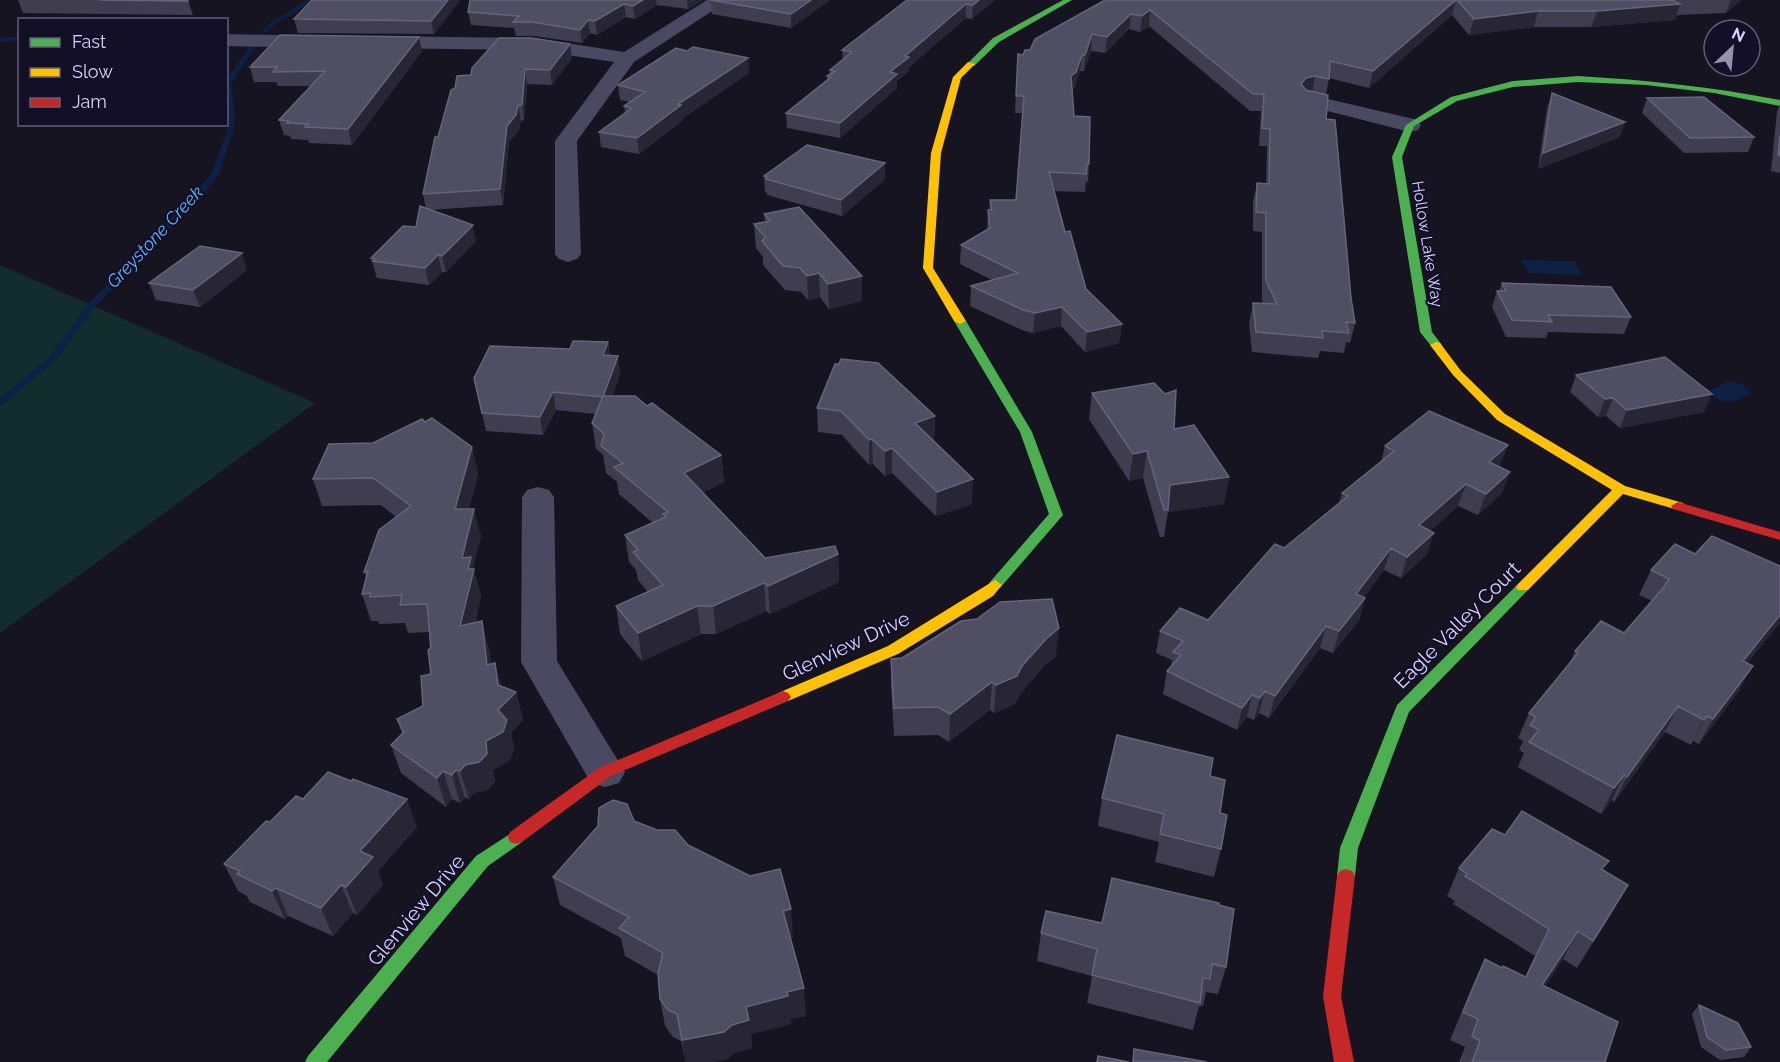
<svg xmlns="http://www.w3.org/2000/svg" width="1780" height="1062" font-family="Raleway,sans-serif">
<rect width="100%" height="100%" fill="#161421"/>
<path fill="#132c2d" d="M0,265L315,403L0,633Z"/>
<path fill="#0d2144" d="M1521,260L1575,261L1582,275L1528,273Z
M1729,381L1743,385L1751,394C1725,405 1726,405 1703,389L1706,388L1711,390Z"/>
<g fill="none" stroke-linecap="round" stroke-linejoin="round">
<path fill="#0d2144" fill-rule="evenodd" d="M307,0H314L274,25L267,32H263V30L270,23Z
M20,36V40L0,42V38Z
M252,43L257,44L231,83L235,112L234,128L219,174L201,197L93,309L57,359L3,405L0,406V398L51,355L87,305L195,193L212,172L228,128L229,112L226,80Z"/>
<path fill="#4a4962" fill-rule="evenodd" d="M707,0H729L634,62L577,141L581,254L577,259L568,262L559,259L555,254V141L614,62L534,50L374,48L367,46L364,42L367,38L374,36L534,38L624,52Z
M226,34L320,36L327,38L330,42L327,46L320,48L226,46Z
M1311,95L1418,120L1421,125L1418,130L1410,132L1304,105L1300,101L1304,97Z
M538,487L549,490L554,497L557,661L625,772L619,783L605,787L591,783L521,662L522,497L527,490Z"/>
<path fill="#4caf50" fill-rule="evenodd" d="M1063,0H1072L999,42L974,66L967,64L993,38Z
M1578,76C1647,80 1713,87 1780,100V106L1714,93L1646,85L1578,82L1513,87L1457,101L1414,126L1402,157L1432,332L1442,345L1440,347H1432L1420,332L1392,157L1406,125L1451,97L1513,81Z
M960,318L966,321L1032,432L1063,515L1000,588H990L988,585L990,582L1049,514L1020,432L954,321Z
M1523,582L1530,587L1528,590L1409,712L1358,848L1355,876L1352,881L1346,883L1340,881L1337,876L1340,848L1397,705L1518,584Z
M516,830L522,832L524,837L522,842L488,866L327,1062H305L308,1056L476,856Z"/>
<path fill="#ffc107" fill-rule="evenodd" d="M968,62L975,64L961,78L941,153L933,268L966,321L960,324L954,321L923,268L931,153L953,77Z
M1436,342L1440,343L1461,371L1505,414L1625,486L1683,503L1685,506L1683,509L1678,510L1623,494L1528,590H1518L1516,587L1518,584L1612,490L1497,420L1453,375L1430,345Z
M995,580L1002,585L993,596L898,654L788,701H778L775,697L778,693L888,646Z"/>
<path fill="#c62828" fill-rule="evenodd" d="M1678,502L1780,532V540L1673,509L1671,506Z
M783,691L788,693L791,697L788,701L611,776L522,842L516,844L510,842L508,837L510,832L599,768Z
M1346,869L1352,871L1355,876L1341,996L1354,1062H1334L1323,996L1337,876L1340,871Z"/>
</g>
<path fill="#403d50" d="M18,0H187L188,1L193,15L23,13Z
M312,0H460L434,34L298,33L294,19Z
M470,0H703L688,9L657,5L635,19L626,17L597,35L590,33L582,43L534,36H516L514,28L471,25L468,12Z
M711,0H830L791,28L712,14Z
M907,0H995L972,19L966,18L909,67V71L897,81V88L840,138L787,128L786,113L827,80V76L830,74V70L843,59L842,50Z
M1105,0H1741L1726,13L1677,15L1675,20L1591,27H1534L1469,35L1452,15L1369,88L1329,78L1326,95V119L1351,298L1355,323L1350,343L1346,342L1344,353L1320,351L1318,358L1252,352L1249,323L1253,303L1263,304L1262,300V232L1253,231V202L1257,183L1266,184L1267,146H1259L1261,111H1250L1149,26L1140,32L1129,29L1105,53L1091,51L1084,71H1080L1074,89L1072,91L1074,116L1089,164L1088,182H1086L1085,192L1054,191L1065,232L1086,289L1122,324L1119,343L1085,352L1061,326L1033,333L1022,330L970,306L971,286L992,280L960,264L961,245L987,229L988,210H989L990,200H1016L1023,113H1015L1018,54L1023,55L1030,50Z
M570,44L572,58L552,85L527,84L524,120L521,121L519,130L509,142L503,205L429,210L476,241L446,272H442L429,285L377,278L371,258L416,227L426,209L423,194L438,137L455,88L471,75Z
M422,51L352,145L309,143L308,140L291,139L290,136L284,135L279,120L311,86H278L276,82H254L250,67Z
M749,73L683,118V120L639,154L601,147L599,132L625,113L624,106L630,102L620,100L618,85Z
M1552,93L1620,137L1538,169L1547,108Z
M1647,98L1754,137L1748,152L1684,153L1642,113Z
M1780,104V173L1771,171L1777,111Z
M885,163V179L842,216L767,195V193L765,192L764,176Z
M764,214L862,301L829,309L820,297L808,300L801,292L785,290L763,265V257L756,248L754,224L765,222Z
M247,270L200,307L156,300L149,283Z
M1502,283L1631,317L1624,334L1548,332L1546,338L1506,337L1492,307L1497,291H1499Z
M608,342L610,356L620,374L612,396L647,406L721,455L724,482L703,492L765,558L838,554L839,582L770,614L766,611L716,634H701L642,661L620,634L616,606L648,592L638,580L636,570L629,562L625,535L653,523L619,494L617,482L606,473L603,455L596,449L592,423L596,414L556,410L543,435L486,431L474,378L570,349Z
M1576,375L1704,412L1620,428L1606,416L1598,417L1570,392Z
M1092,393L1174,429L1229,477L1224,504L1168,512L1164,537H1160L1143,478L1129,481L1089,419Z
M817,408L935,416L934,441H933L972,504L936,516L892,473L885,476L873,464L869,465L842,435L818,432Z
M1385,446L1500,466L1499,467L1502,493L1478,515L1458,506L1430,531L1427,554L1401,578L1384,570L1364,597L1365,598L1359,620L1333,653L1320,648L1269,718L1259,713L1254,720L1247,717L1237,730L1163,694L1167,671L1171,668L1172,660L1156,653L1160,631L1208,620L1284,548L1339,503L1342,493L1381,462Z
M472,447L478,474L469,509L481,536L473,567L481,596L475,623L489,649L491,664L501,686L516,692L523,720L511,733L514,748L510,760L493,770L495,782L487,790L474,793L469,799L465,798L460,803L452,799L446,807L401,773L391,745L402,734L397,719L423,706L431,674L429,632L408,633L405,623L379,624L378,621H371L362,594L366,577L364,572L396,517L381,505L322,506L313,479Z
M1675,544L1748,663L1739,691L1699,744L1693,741L1691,745L1665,732L1614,802L1612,800L1601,814L1518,767L1524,753L1519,750L1523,741L1518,738L1529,713L1569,665L1575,651L1624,633L1652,601L1639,595L1651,570Z
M1056,656L1043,667L1020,694L1015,704L994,713L990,710L949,742L938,735L894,736L891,686V659Z
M1210,776L1220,813L1221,849L1214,877L1155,862L1159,842L1098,826L1102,798Z
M303,799L417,827L378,871L383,885L357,915L353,913L333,936L288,916L285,919L250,902L247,896L238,891L224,864L270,822Z
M634,821L688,845L793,937H790L806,1016L790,1019L791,1024L751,1034L752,1048L736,1052L727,1059L712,1062H686L681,1041L673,1037L665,1026L660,999L658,975L625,956L621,938L560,905L553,877Z
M1505,835L1604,871L1612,913L1577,968L1563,959L1545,986L1605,1062H1459L1465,1047L1450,1040L1472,987L1485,959L1502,968L1525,977L1535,956L1453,904L1455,901L1447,896L1459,868Z
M1219,905L1226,967L1218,994L1206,992L1203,1006H1199L1193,1030L1087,1003L1092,976L1037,961L1041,933Z
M1699,1005L1751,1047L1744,1057L1720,1060L1701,1047L1692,1014Z"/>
<path fill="#282635" d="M448,0H460L434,34L431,21Z
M643,0H656L657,5L635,19L633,6Z
M687,0H703L688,9Z
M811,0H830L791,28V14Z
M979,0H995L972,19L973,5Z
M1456,0L1452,15L1369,88L1373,71Z
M1731,0H1741L1726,13Z
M624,4L626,17L597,35L595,21Z
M966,4V18L909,67V71L897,81V88L840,138V123L905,56Z
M1680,4L1675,20L1591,27L1597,11Z
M1150,10L1149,26L1140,32L1142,16Z
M1538,11L1534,27L1469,35L1474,19Z
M1131,14L1129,29L1105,53L1107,37Z
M588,20L590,33L582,43L580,30Z
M1092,34L1091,51L1084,71L1085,55Z
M419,37L422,51L352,145L348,129Z
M570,44L572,58L552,85L550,70Z
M1082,55L1080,71L1074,89L1070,93L1071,76Z
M748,58L749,73L683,118V120L639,154L637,138L678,104Z
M525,69L527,84L524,120L522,105Z
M1315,76L1312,93L1302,95L1301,84L1306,78Z
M518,105L521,121L519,130L509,142L503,205L500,189L507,126Z
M1625,122L1620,137L1538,169L1543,153Z
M885,163V179L842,216L841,200Z
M473,225L476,241L446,272L442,256Z
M242,253L247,270L200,307L193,290Z
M438,255L442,272L429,285L425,268Z
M819,273L820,297L808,300L807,276Z
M862,276V301L829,309L828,284Z
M1062,307L1061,326L1033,333L1035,313Z
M1122,324L1119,343L1085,352L1087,332Z
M608,342L610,359L603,355Z
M618,356L620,374L605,415L603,397Z
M553,392L556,410L543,435L540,417Z
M1712,394L1704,412L1620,428L1627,410Z
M1613,398L1606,416L1598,417L1605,399Z
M935,416L934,441L915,448V423Z
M872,439L873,464L869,465V440Z
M1508,445L1500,466L1481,483L1489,462Z
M472,447L478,474L462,537L455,509Z
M892,448V473L885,476V451Z
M1147,451L1143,478L1129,481L1133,454Z
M721,455L724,482L688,500L684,473Z
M1510,472L1502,493L1478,515L1486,494Z
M1229,477L1224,504L1168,512L1170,485Z
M973,479L972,504L936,516L937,492Z
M1466,484L1458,506L1412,547L1419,525Z
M474,509L481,536L473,567L481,596L467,653L460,626L462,558Z
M1434,533L1427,554L1401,578L1407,557Z
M1391,548L1384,570L1350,616L1356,594Z
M838,554L839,582L770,614L768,586Z
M764,583L766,611L716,634L713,606Z
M1365,598L1359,620L1333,653L1339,631Z
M697,606L701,634L642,661L638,633Z
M1780,615V623L1729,686L1743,661Z
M482,621L489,649L494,693L487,665Z
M1326,626L1320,648L1269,718L1275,696Z
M1059,628L1056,656L1043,667L1020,694L1015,704L994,713L996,685L1022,666L1046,639Z
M495,663L503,691L516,692L523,720L511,733L514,748L510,760L493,770L495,782L487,790L474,793L469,799L460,771L486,741L498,710V685Z
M1753,666L1739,691L1699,744L1713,719Z
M992,682L990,710L949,742L950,714Z
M1265,691L1259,713L1254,720L1260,698Z
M1252,695L1247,717L1237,730L1242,708Z
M1678,706L1665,732L1614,802L1627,777Z
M1707,716L1693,741L1691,745L1704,720Z
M456,770L465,798L460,803L452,775Z
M443,771L452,799L446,807L437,778Z
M1624,775L1612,800L1601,814L1614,788Z
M407,799L417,827L378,871L383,885L357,915L346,887L360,851Z
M1609,861L1595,889L1601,869Z
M341,885L353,913L333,936L321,908Z
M1628,885L1612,913L1577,968L1593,941Z
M276,888L288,916L285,919L272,891Z
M791,909L793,937L785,939L783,911Z
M1578,931L1563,959L1528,1012L1542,985Z
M804,988L806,1016L790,1019L791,1024L751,1034L752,1048L736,1052L727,1059L712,1062H686L682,1040L746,1007L787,992Z"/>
<path fill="#504e63" stroke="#66637b" stroke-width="1.5" d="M99,0H187L188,1Z
M312,0H448L431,21L294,19Z
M470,0H643L633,6L624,4L595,21L588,20L580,30L532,22H513L519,16L468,12Z
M711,0H811L791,14Z
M907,0H979L973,5L966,4L905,56L909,57L890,72L897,74L840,123L786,113L831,77L827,76L835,71L830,70L852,52L842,50Z
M1105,0H1456L1373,71L1330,61L1329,79L1315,76L1306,78L1301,84L1306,90L1328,95L1326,119L1335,120L1351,298L1355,323L1346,322L1349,333L1322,331L1323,338L1256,332L1253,303L1277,304L1266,281V213L1256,212L1257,183L1269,184L1270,129L1262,128L1264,94H1253L1150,10L1142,16L1131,14L1107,37L1092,34L1085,55H1082L1076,72L1071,76L1074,116L1090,117L1089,164H1087L1086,174L1049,172L1065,232L1070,231L1086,289L1122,324L1087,332L1062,307L1035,313L1023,310L971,286L1018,273L961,245L990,228L988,210H992L990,200H1016L1024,96H1016L1018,54L1023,55L1025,50H1030L1035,39Z
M1457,0H1672L1680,4L1597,11H1538L1474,19Z
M280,35L419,37L348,129L305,127L308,124L287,123L289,121L279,120L325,71L273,72L277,67H250Z
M499,38H531L570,44L550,70L525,69L522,105H518L516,115L507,126L500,189L423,194L435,137H438L451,90L455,88L457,76L471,75L472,68Z
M693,47L748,58L678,104L681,105L637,138L599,132L632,108L624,106L645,92L618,85L676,48L687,51Z
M1552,93L1625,122L1543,153Z
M1704,97L1754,137L1690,138L1647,98Z
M1780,135V156L1778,155Z
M807,145L885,163L841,200L766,179L767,177L764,176Z
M420,206L473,225L442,256L438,255L425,268L373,261L376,259L371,258L403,226L416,227Z
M799,207L862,276L828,284L819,273L807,276L800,268L783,266L762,241L765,237L754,224L770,221L764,214Z
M200,246L242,253L193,290L149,283Z
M1502,283L1611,287L1631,317L1548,315L1552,322L1512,320L1497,291H1506Z
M573,341L608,342L603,355L618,356L603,397L553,392L540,417L482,413L474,378L490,346L570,349Z
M1665,357L1712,394L1627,410L1613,398L1605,399L1576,375Z
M841,359L878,363L935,416L915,423L973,479L937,492L892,448L885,451L872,439L869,440L841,411L817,408L835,364H839Z
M1154,383L1165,394L1176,390L1174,429L1194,425L1229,477L1170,485L1168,510H1164L1147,451L1133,454L1092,393Z
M603,396H635L647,406L652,403L721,455L684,473L765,558L835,546L838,554L768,586L764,583L713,606H697L638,633L616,606L663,585L633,552L638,550L625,535L666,517L663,514L668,512L614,467L623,463L601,446L604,434L592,423Z
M1429,411L1508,445L1489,462L1510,472L1486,494L1466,484L1419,525L1434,533L1407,557L1391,548L1356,594L1365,598L1339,631L1326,626L1275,696L1265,691L1260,698L1252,695L1242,708L1167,671L1181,655L1173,652L1183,641L1160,631L1180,608L1208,620L1275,544L1284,548L1348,496L1342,493L1394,451L1385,446Z
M432,418L472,447L455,509H474L462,558L471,557L468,569H474L460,626L482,621L487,665L495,663L498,685L516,692L498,710L507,720L503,732L486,741L487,754L479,762L465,765L460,771L456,770L452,775L443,771L437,778L391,745L404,732L397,719L423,706L421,676L431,674L428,650L431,648L427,604L400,605L402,595L370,597V593L362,594L368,571L364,572L379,530L411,506L373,478L313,479L329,444L373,443L422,419L425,422Z
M1712,536L1780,566V615L1743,661L1753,666L1713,719L1707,716L1704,720L1678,706L1627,777L1624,775L1614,788L1529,742L1539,730L1530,725L1536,717L1529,713L1578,653L1575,651L1601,621L1624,633L1664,587L1669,579L1651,570L1675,544L1695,554Z
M1052,599L1059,628L1046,639L1022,666L1017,676L996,685L992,682L950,714L938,707L894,708L891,659L902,658L961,621L977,619L1000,602Z
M1117,735L1213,758L1210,776L1225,780L1220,813L1227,815L1221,849L1160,834L1164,814L1102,798Z
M328,772L351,781L353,779L407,799L360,851L373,857L346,887L341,885L321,908L276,888L272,891L237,874L240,871L224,864L266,821L270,822L296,796L303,799Z
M613,800L627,804L634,821L657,830H675L688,845L750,876L780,869L791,909L783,911L804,988L787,992L788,996L746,1007L749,1020L732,1025L724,1032L682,1040L677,1014L668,1010L660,999L658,973L663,953L619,928L629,917L553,877L598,826L599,808Z
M1522,811L1609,861L1601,869L1628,885L1593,941L1578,931L1542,985L1618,1022L1605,1062H1472L1480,1041L1472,1036L1478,1019L1463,1012L1485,959L1502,968L1503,966L1526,977L1549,929L1465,876L1467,874L1459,868L1492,829L1505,835Z
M1112,878L1219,903V905L1234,909L1226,967L1212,964L1210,979L1203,978L1200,1003L1092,975L1097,949L1041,933L1046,911L1102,923Z
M1699,1005L1738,1023L1751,1047L1726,1050L1707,1037Z
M1134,1049L1207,1062H1133Z
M1098,1056L1129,1062H1097Z"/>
<g text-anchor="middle" stroke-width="4.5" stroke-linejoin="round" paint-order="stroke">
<g font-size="16" fill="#d9d4ff" stroke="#130f26">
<text transform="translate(1428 244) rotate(81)" y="6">Hollow Lake Way</text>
</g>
<g font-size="18" font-style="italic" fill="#62b6ff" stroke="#130f26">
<text transform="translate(155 237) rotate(-47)" y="6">Greystone Creek</text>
</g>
<g font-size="20" fill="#d9d4ff" stroke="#130f26">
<text transform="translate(1457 625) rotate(-45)" y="7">Eagle Valley Court</text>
<text transform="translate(846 646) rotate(-25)" y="7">Glenview Drive</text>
<text transform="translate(416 910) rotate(-50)" y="7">Glenview Drive</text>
</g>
</g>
<rect x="18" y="18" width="210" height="108" fill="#130f26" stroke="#625e7d" stroke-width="1.5"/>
<rect x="30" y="38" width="30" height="9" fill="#4caf50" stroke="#625e7d" stroke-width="1.5"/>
<text x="72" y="48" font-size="18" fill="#d9d4ff">Fast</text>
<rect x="30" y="68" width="30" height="9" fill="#ffc107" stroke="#625e7d" stroke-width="1.5"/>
<text x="72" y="78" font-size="18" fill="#d9d4ff">Slow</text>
<rect x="30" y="98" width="30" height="9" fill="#c62828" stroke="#625e7d" stroke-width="1.5"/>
<text x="72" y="108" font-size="18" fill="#d9d4ff">Jam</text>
<g transform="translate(1732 48) rotate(26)"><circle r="28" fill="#130f26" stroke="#625e7d" stroke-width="1.5"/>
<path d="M0-4.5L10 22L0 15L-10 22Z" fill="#9591b1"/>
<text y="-9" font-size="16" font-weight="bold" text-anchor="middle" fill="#d9d4ff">N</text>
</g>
</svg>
